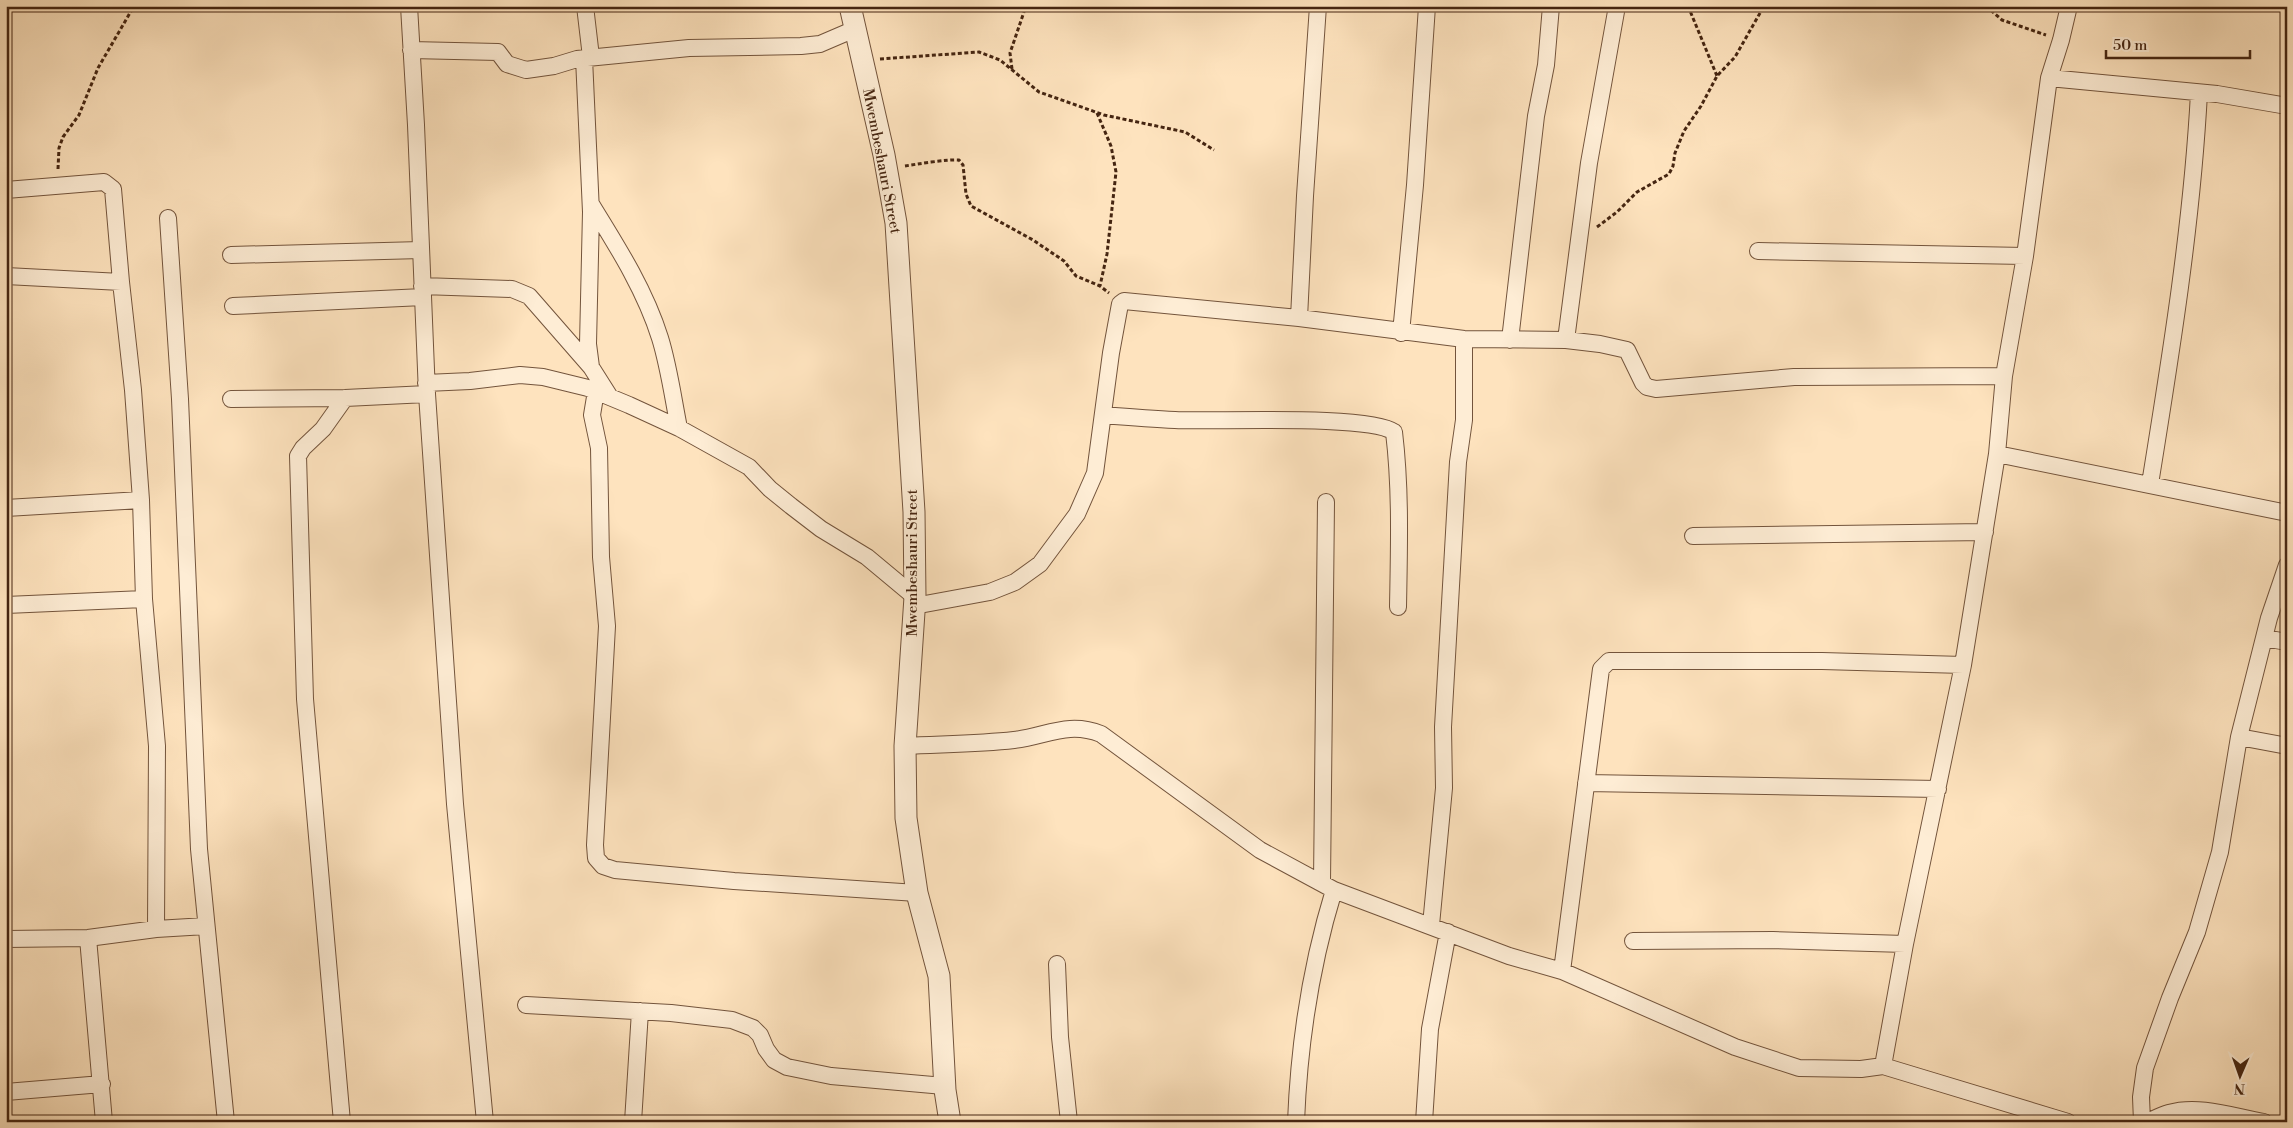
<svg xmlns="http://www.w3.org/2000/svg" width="2293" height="1128" font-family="'Libre Bodoni',serif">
<rect width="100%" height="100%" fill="#fee3be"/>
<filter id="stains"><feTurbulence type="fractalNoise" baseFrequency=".004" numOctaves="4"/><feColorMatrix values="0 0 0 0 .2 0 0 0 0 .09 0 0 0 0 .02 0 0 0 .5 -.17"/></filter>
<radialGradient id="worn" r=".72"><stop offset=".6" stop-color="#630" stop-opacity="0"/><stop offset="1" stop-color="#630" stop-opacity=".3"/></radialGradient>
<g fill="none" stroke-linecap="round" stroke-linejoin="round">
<g stroke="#73543c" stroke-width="18">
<path id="minor" d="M409,6L416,125L427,394L455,804L485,1122
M585,6L591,57
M411,50L498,52L507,64L526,70L554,66L577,59L689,48L801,46L820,44L855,29
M584,58L591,212L588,344L591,367
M2049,78L2217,94L2287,106
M6,190L104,182L113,189L121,282L133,390L141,500L144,599L157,746L156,929
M591,204C617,246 645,290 660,338C669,367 673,398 679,428
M168,218L180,399L199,849L226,1122
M1758,251L2025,256
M231,255L421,250
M6,276L121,282
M422,286L512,289L529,296L591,367L610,397
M233,306L423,297
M1299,318L1305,196L1318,6
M1401,333L1415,185L1427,6
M1510,340L1536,116L1546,65L1551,6
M1566,340L1589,163L1617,6
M426,383L470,381L520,375L543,377L588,388L629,405L679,428L749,467L770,489L791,506L821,529L867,557L915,597
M596,391L592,415L599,448L601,557L607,626L595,845L596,858L603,866L615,870L734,881L917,893
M231,399L345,398L427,394
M1103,415C1127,417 1151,419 1175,420C1214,422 1370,414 1394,432C1401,490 1399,549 1398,607
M1997,454L2287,513
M2150,484C2171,354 2192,224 2199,93
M6,508L141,500
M1693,536L1985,532
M6,605L144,599
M914,606L990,592L1015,582L1040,564L1077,514L1095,473L1111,353L1120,304L1124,301L1299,318L1464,339L1566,340L1600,344L1627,350L1643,383L1647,387L1656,389L1794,377L2004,376
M2264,638L2287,642
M2239,737L2287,746
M905,746C941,744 978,744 1014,740C1047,736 1068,721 1101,734L1260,850L1334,890L1509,956L1562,971L1735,1047L1799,1068L1861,1069L1883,1066L2068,1122
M1586,783L1938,789
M1322,883L1326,502
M1431,925L1444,788L1443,727L1458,462L1464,420V339
M88,938L104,1122
M6,939L88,938L156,929L206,926
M1633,941L1773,940L1905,944
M1057,964L1060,1037L1069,1122
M1562,971L1601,669L1609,661H1822L1963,665
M526,1005L671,1013L732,1020L753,1028L760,1035L766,1049L774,1060L787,1067L831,1076L944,1086
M1883,1066L1905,944L1963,665L1997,454L2004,376L2025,256L2049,78L2061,40L2069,6
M6,1092L102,1084
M342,1122L305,699L298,456L303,448L323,429L345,398
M633,1122L640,1011
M1296,1122C1299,1044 1311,965 1334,890
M1424,1122L1430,1029L1448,932
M2142,1122L2141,1097L2145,1068L2170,998L2197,932L2220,852L2239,737L2269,618L2287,565
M2147,1122C2154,1119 2162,1115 2169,1113C2199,1104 2235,1117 2264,1122"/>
</g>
<g stroke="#73543c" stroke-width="23">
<path id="tertiary" d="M850,6L884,155L896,223L914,512L915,597L905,746L906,818L917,893L939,976L945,1090L950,1122"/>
</g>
<path stroke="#452511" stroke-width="3" stroke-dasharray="4 2.5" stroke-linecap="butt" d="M1688,6L1717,76
M1986,6L2002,20L2046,35
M880,59L979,52L1000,60L1039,92L1104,115L1185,132L1214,150
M1012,69L1010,53L1026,6
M1097,113L1111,146L1116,172L1107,254L1100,286
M905,166C917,164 949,159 959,160L963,165L966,194L971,206L1033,240L1064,261L1076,276L1100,286L1109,293
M58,169L59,148L63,137L79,115L98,68L134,6
M1597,227L1617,212L1637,192L1669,174L1673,166L1675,153L1684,131L1701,106L1717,76L1735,57L1764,6"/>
<use href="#minor" stroke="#feedd5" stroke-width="16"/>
<use href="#tertiary" stroke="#feedd5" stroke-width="21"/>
</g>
<g text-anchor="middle" stroke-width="4" stroke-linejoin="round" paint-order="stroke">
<g font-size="15" fill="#452511" stroke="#feedd5">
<text transform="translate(882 161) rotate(79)" y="5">Mwembeshauri Street</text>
<text transform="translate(912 563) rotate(-90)" y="5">Mwembeshauri Street</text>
</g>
</g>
<rect width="2293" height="1128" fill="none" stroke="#fee3be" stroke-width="25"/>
<rect x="8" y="8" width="2278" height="1113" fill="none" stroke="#452511" stroke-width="2.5"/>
<rect x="12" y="12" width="2268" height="1103" fill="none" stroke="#452511"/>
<g transform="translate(2240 1076) rotate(182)" stroke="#feedd5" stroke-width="4" paint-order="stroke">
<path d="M0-4L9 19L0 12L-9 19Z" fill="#452511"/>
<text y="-8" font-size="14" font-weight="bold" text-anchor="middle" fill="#452511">N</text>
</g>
<path d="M2106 50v8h144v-8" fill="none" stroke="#452511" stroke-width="2.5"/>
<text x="2113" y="50" font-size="15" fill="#452511" stroke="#feedd5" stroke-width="4" paint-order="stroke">50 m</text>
<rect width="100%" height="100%" filter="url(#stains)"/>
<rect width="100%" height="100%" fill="url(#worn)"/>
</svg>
